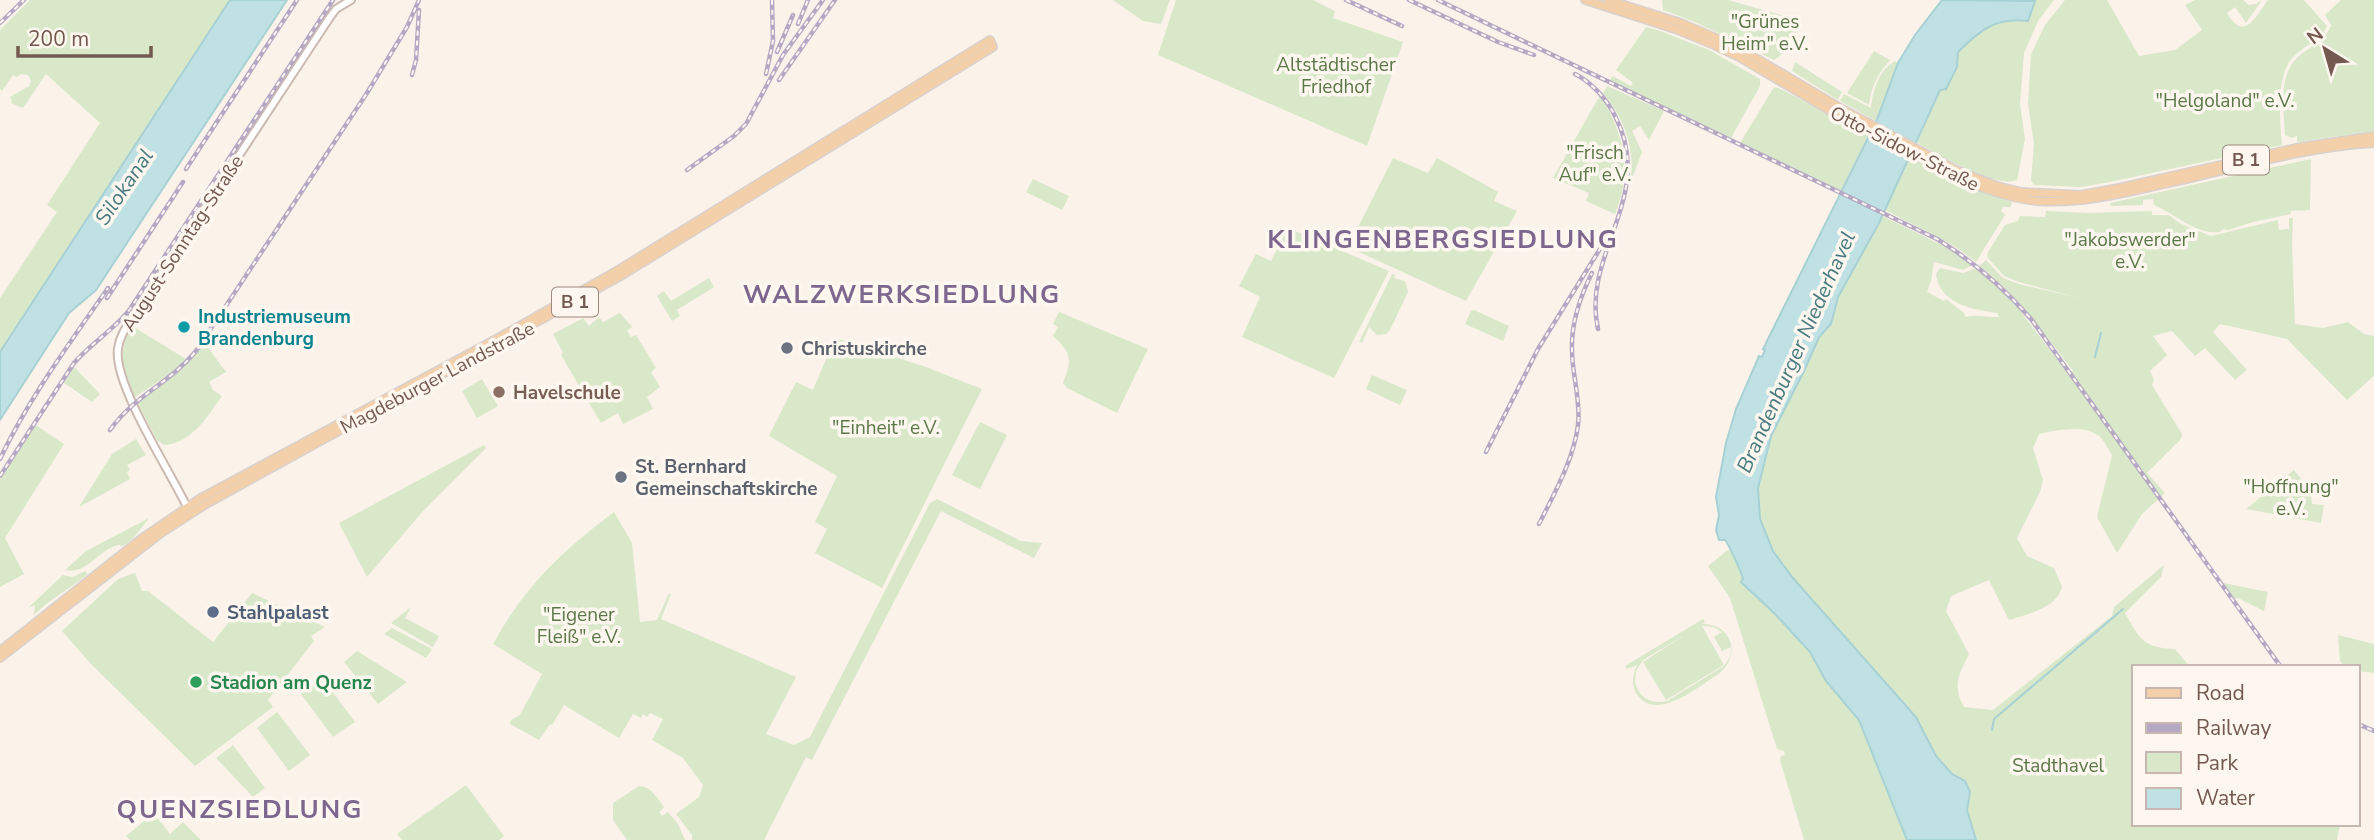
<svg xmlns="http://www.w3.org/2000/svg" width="2374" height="840" font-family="'Nunito Sans',sans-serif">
<rect width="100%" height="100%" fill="#fbf3ea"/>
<path fill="#d8e8c9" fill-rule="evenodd" d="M30,0H230L0,352V298L57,212L47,205L100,123L46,74L23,108L11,103L12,100L10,97L29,86L31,81L28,75L21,74L17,77L13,75L2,91L0,89V30Z
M1113,0H1170L1161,24L1143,21Z
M1176,0H1313L1335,11L1333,18L1403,42L1367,146L1158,55Z
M1662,0H1728L1799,20L1801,25L1781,55L1774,60L1695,22L1663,10Z
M2035,0H2054L2038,21L2024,53L2020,104L2025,139L2017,180C1993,189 1941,155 1917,143L1940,90L1957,67L1958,52C1980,30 1996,17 2028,21Z
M2065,0H2107L2139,56L2175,50L2202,30L2185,5L2195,0H2243L2249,5L2256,4L2262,0L2246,23L2235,7L2227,13C2244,42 2255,18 2268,0H2304L2327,26C2320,41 2306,45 2295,55C2275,72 2280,121 2282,145L2110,182L2081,187L2034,185L2031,180L2034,144L2028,104L2031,54L2045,25Z
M2341,0H2374V131L2297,142V136L2292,138L2285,135C2284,111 2278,80 2295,60C2305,48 2327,42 2330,26L2332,27L2325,15Z
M1646,27L1660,31L1709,50L1760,79V86L1731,138L1609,81L1613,76L1631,86L1633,83L1616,70Z
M1874,51L1890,60C1878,74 1871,86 1869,105L1847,93Z
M1895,61L1898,63L1876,121L1840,101L1844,94L1871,108C1873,90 1878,71 1895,61Z
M1795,62L1842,92L1838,100L1792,71Z
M1607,86L1664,111L1649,140L1640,126L1632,131L1642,152L1630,184C1636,148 1625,121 1603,93Z
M1774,87L1781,89L1869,136L1842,191L1740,143Z
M1600,95C1624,134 1633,171 1615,214L1586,201L1589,193L1553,178Z
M1393,158L1428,173L1437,158L1498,192L1494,201L1517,211L1466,301L1348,247Z
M1910,158L1971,188L2012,202L2011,207H2003L2001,211L2005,215L1976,262L1953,245L1885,210Z
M2311,159L2310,210L2291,211V214L2253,222L2228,230L2223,229L2220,232C2196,235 2175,214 2154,205L2153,199L2143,200V205L2111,206L2110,203Z
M1033,179L1069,196L1062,210L1026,192Z
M2046,211L2088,213L2152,211V215H2169L2179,223L2211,236L2278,220L2279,230L2289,229V218H2293L2292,243L2295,324L2323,328L2348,322L2364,334L2374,336V376L2347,400L2287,339L2220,324L2213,332L2247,370L2235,380L2205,348L2195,356L2172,331L2153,336L2167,355L2150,371L2154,380L2152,385L2182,434L2181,439L2147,473L2165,493L2142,514L2117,553L2097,517L2112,455C2108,449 2104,440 2099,436C2084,424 2056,430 2039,434L2033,448L2043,480L2040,492L2017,538L2027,556L2054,568L2062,587C2056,609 2029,613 2009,620L1989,580L1951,596L1946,611L1969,654C1959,674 1952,686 1964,707L1993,710L2112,616L2114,607L2164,565L2161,577L2125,613C2140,639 2143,648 2175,649L2190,667H2134V824H2340L2337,840H1976L1967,810L1970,797L1965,781L1952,774L1936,756L1916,717L1792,577L1773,551L1760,519L1758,488L1771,436L1805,369L1819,337L1824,333L1838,297L1882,216L1942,245L1973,265L1963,270L1934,262L1931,281L1927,292L1944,301L1946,299L1964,313L1965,317C1975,314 1987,317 1998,317V313C1974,310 1939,304 1936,274L1940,268L1963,273L1977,268L2012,300L2068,374L2073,371C2044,333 2016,297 1979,266L1986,260L2003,278L2019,284L2079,298L2019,282L2004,276L1988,258L1987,254L2005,225L2018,221L2020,216L2045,217Z
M1288,228L1389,271L1334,378L1242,337L1260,297L1239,286L1256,254L1271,261Z
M1392,274L1395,275L1394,278L1405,281L1408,292L1390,330L1386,334L1377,335L1369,327L1362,343L1359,342Z
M709,278L714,287L677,310L680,316L672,321L657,296L664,291L671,301Z
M1474,310L1509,326L1503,341L1465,324L1471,311Z
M1059,312L1148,349L1117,413L1067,388L1063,383C1072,360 1072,353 1053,336L1058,327L1053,324Z
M620,313L632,327L627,331L631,337L636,335L656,368L651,372L660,387L647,397L653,409L623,424L618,413L601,423L561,355L563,353L553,334L583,318L589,326L599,317L603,322Z
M132,326L186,359L174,371L135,397C121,373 118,350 132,326Z
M835,338L926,367L982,389L882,588L815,553L827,529L815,522L837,476L769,436L796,382L813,390Z
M204,342L226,372L209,382L213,390L222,396C208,416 191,444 164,445L157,440L137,401L184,367Z
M74,367L100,394L92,402L64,383Z
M1372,375L1407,390L1400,405L1366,389Z
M482,379L498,406L477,418L462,391Z
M980,422L1007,435L980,489L952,475Z
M36,425L64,444L5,538L24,574L0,587V480Z
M136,439L146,455L127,465L130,470L127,472L130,479L79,507L112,454Z
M484,445L486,448L423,511L367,577L339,523Z
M2294,470L2310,490L2312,504L2324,505L2321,523L2246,509Z
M937,499L1021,541L1042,543L1034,558L941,511L812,760L806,757L764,840H692V835L676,814L699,797L703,785L683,758L652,740L663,719L650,713L647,717L643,714L641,718L633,714L619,738L564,705L552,725L550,724L539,740L510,724L511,720L520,715L542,674L493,644C525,586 561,552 614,512L632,543L640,622L657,620L669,593L671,594L661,619L796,677L766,734L794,745L810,737L930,503Z
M149,518C142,527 135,538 126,544C117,549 125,543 115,546C97,552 86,575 65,570L86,551Z
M1729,549L1742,572L1744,579L1741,582L1774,613L1810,652L1826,681L1859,720L1907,840H1804L1780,760L1781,756L1785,755L1784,751L1777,749L1730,598L1708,566Z
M85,571L88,574C70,589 51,598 34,615L35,605L28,608L63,575L73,577Z
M135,573L142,591H148L213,642L252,593L325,627L311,636L314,641L268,700L273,707L195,766L91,664L62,631L118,579Z
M2223,583L2268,592L2264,611L2238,598L2234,599Z
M411,607L405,618L439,636L433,647L391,623Z
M1703,619L1705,622L1702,624C1732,624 1741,654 1720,673C1700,685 1659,722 1638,696C1631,686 1632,676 1637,665L1627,669L1625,666ZM1702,626L1713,627L1722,632L1714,637L1722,651L1731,647L1730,657L1724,666L1667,701C1651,705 1640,698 1635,683L1636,671L1643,660L1685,635L1643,662L1666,700L1724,665Z
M392,628L432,649L426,658L384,634Z
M2338,635L2374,644V673L2358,671V667H2344L2340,661Z
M357,651L407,682L378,704L344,662Z
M322,678L355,722L333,737L301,694Z
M277,712L310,755L289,771L257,728Z
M233,745L265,788L253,797L216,758Z
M466,785L504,836L499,840H402L397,834Z
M639,786C651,786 658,799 664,807L659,812L662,816L668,812L678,824L685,840H627L613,820V803Z
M154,813L170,834L183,822L201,840H130L126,836Z"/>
<path fill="#c0e1e3" stroke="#a7d1d4" stroke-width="2" d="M230,0H287L96,290L69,313L0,420V352Z
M1942,0L2035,1L2028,21C1996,17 1980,30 1958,52L1957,67L1946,89L1940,90L1879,223L1838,297L1831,324L1819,337L1805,369L1771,436L1758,488L1760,519L1773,551L1792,577L1916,717L1936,756L1952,774L1965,781L1970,792L1967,810L1976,840H1907L1859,720L1826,681L1810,652L1774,613L1741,582L1743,579C1742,573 1729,545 1725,540H1719L1716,530L1719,515L1716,497L1726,443L1736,409L1759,356L1762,357L1765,350L1763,349L1876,122L1898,63L1915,35Z"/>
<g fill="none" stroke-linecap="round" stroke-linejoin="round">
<path stroke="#a7d1d4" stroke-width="2" d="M2095,357L2101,333
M1992,730L1994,719L2123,609"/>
<g stroke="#ccbab1" stroke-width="10">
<path id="tertiary" d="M187,507C170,471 113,384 118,349C120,333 131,320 140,306L330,17L336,9L351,0"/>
</g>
<g stroke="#d8d1ce" stroke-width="10">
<path id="primary" d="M1585,0L1678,30L1714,45L1739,57L1829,110L1955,176C1981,188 2008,198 2037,201C2081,204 2121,194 2164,184C2233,169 2303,147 2374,143
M1608,0L1681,23L1737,47L1844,110L1958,171L1997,186L2021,192L2081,195L2119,188L2301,147L2374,136
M0,651L141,539L201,498L500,337L620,269L990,40L993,47L624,274L206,504L161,533L0,658"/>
</g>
<use href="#tertiary" stroke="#fff" stroke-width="6"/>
<use href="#primary" stroke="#f3d0a9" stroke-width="7"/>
<g stroke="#b5a8c4" stroke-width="4.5">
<path id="rail" d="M1346,0L1402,26
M1409,0L1498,42L1534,55
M1438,0L1937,239C1973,261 2003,287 2031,319L2281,667
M0,23L24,0
M798,24L808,0
M777,52L793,15
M766,74L773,41L772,0
M1575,74C1591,82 1607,99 1615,116C1657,196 1581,253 1598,329
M412,75L416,60L419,10
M779,80L835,0
M186,169L297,0
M687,170L734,136L746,124L783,55L823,0
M107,298L183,182
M110,430C136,394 169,384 196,351L367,93L407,27L419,0
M1486,452L1538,349L1603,244
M0,459C29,398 69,344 108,288
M0,476L74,363C91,343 114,330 130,309L333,0
M1539,524C1554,494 1574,459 1578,425C1581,400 1572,375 1572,350C1571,323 1580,297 1592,273
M2358,724L2374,731"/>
</g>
<use href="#rail" stroke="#fef7f0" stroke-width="2" stroke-dasharray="5" stroke-linecap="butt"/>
</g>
<circle fill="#0f9aa8" stroke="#fef7f0" stroke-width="2.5" cx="184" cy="327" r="7"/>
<g fill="#6b7280" stroke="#fef7f0" stroke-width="2.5">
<circle cx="787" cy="348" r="7"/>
<circle cx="621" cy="477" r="7"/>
</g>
<circle fill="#8d6e63" stroke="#fef7f0" stroke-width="2.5" cx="499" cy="392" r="7"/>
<circle fill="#5c6f8a" stroke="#fef7f0" stroke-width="2.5" cx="213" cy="612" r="7"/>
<circle fill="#2e9e5b" stroke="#fef7f0" stroke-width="2.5" cx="196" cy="682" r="7"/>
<g text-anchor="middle" stroke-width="7" stroke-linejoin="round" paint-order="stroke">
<g fill="#fef7f0" stroke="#9d887f" stroke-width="2">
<rect x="2223" y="145.5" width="46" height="29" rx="5"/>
<rect x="552" y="287.5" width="46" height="29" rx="5"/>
</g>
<g font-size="18" font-weight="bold" fill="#73594f">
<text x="2246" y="166">B 1</text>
<text x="575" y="308">B 1</text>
</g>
<g font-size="19" fill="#5b7848" stroke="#fef7f0">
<text x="1765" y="28">"Grünes<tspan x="1765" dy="22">Heim" e.V.</tspan></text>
<text x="1336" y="71">Altstädtischer<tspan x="1336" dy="22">Friedhof</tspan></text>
<text x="2225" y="107">"Helgoland" e.V.</text>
<text x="1595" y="159">"Frisch<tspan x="1595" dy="22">Auf" e.V.</tspan></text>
<text x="2130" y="246">"Jakobswerder"<tspan x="2130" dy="22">e.V.</tspan></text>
<text x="886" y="434">"Einheit" e.V.</text>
<text x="2291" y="493">"Hoffnung"<tspan x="2291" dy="22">e.V.</tspan></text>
<text x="579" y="621">"Eigener<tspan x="579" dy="22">Fleiß" e.V.</tspan></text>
<text x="2058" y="772">Stadthavel</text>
</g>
<g font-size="19" fill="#73594f" stroke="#fef7f0">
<text transform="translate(1905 148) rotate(27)" y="7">Otto-Sidow-Straße</text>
<text transform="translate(182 243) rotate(-57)" y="7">August-Sonntag-Straße</text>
<text transform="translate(437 377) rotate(-28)" y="7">Magdeburger Landstraße</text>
</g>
<g font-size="19" font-weight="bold" fill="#0d838f" stroke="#fef7f0" text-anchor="start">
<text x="198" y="323">Industriemuseum<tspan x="198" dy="22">Brandenburg</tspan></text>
</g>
<g font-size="19" font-weight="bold" fill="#5b616d" stroke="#fef7f0" text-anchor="start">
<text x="801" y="355">Christuskirche</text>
<text x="635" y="473">St. Bernhard<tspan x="635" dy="22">Gemeinschaftskirche</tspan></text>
</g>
<g font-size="19" font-weight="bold" fill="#785e54" stroke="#fef7f0" text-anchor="start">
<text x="513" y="399">Havelschule</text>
</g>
<g font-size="19" font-weight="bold" fill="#4e5e75" stroke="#fef7f0" text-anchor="start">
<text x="227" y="619">Stahlpalast</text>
</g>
<g font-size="19" font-weight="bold" fill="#27864d" stroke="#fef7f0" text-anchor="start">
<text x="210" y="689">Stadion am Quenz</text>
</g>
<g font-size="21" font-style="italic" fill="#477a7e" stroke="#fef7f0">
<text transform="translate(124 187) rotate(-56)" y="7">Silokanal</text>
<text transform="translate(1796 352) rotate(-66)" y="7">Brandenburger Niederhavel</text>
</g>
<g font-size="26" font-weight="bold" letter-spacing="2" fill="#7e678f" stroke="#fef7f0">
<text x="1443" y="248">KLINGENBERGSIEDLUNG</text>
<text x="902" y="303">WALZWERKSIEDLUNG</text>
<text x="240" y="818">QUENZSIEDLUNG</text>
</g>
</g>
<rect x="2132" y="665" width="228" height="161" fill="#fef7f0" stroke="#c6b8b0" stroke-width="2"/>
<rect x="2146" y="688" width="35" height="10" fill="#f3d0a9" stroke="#c6b8b0" stroke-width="2"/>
<text x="2196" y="700" font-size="21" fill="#73594f">Road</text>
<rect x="2146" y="723" width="35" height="10" fill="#b5a8c4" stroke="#c6b8b0" stroke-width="2"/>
<text x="2196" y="735" font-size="21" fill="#73594f">Railway</text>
<rect x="2146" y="752" width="35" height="21" fill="#d8e8c9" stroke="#c6b8b0" stroke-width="2"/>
<text x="2196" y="770" font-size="21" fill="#73594f">Park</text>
<rect x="2146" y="788" width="35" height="21" fill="#c0e1e3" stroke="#c6b8b0" stroke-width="2"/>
<text x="2196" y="805" font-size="21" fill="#73594f">Water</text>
<g transform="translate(2325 49) rotate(323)" stroke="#fef7f0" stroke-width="5" paint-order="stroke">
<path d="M0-5L12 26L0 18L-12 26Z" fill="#73594f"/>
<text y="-10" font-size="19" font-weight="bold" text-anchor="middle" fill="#73594f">N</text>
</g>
<path d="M18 46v10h133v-10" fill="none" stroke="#73594f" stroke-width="3.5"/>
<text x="28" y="46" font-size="21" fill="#73594f" stroke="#fef7f0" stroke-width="5" paint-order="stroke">200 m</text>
</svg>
